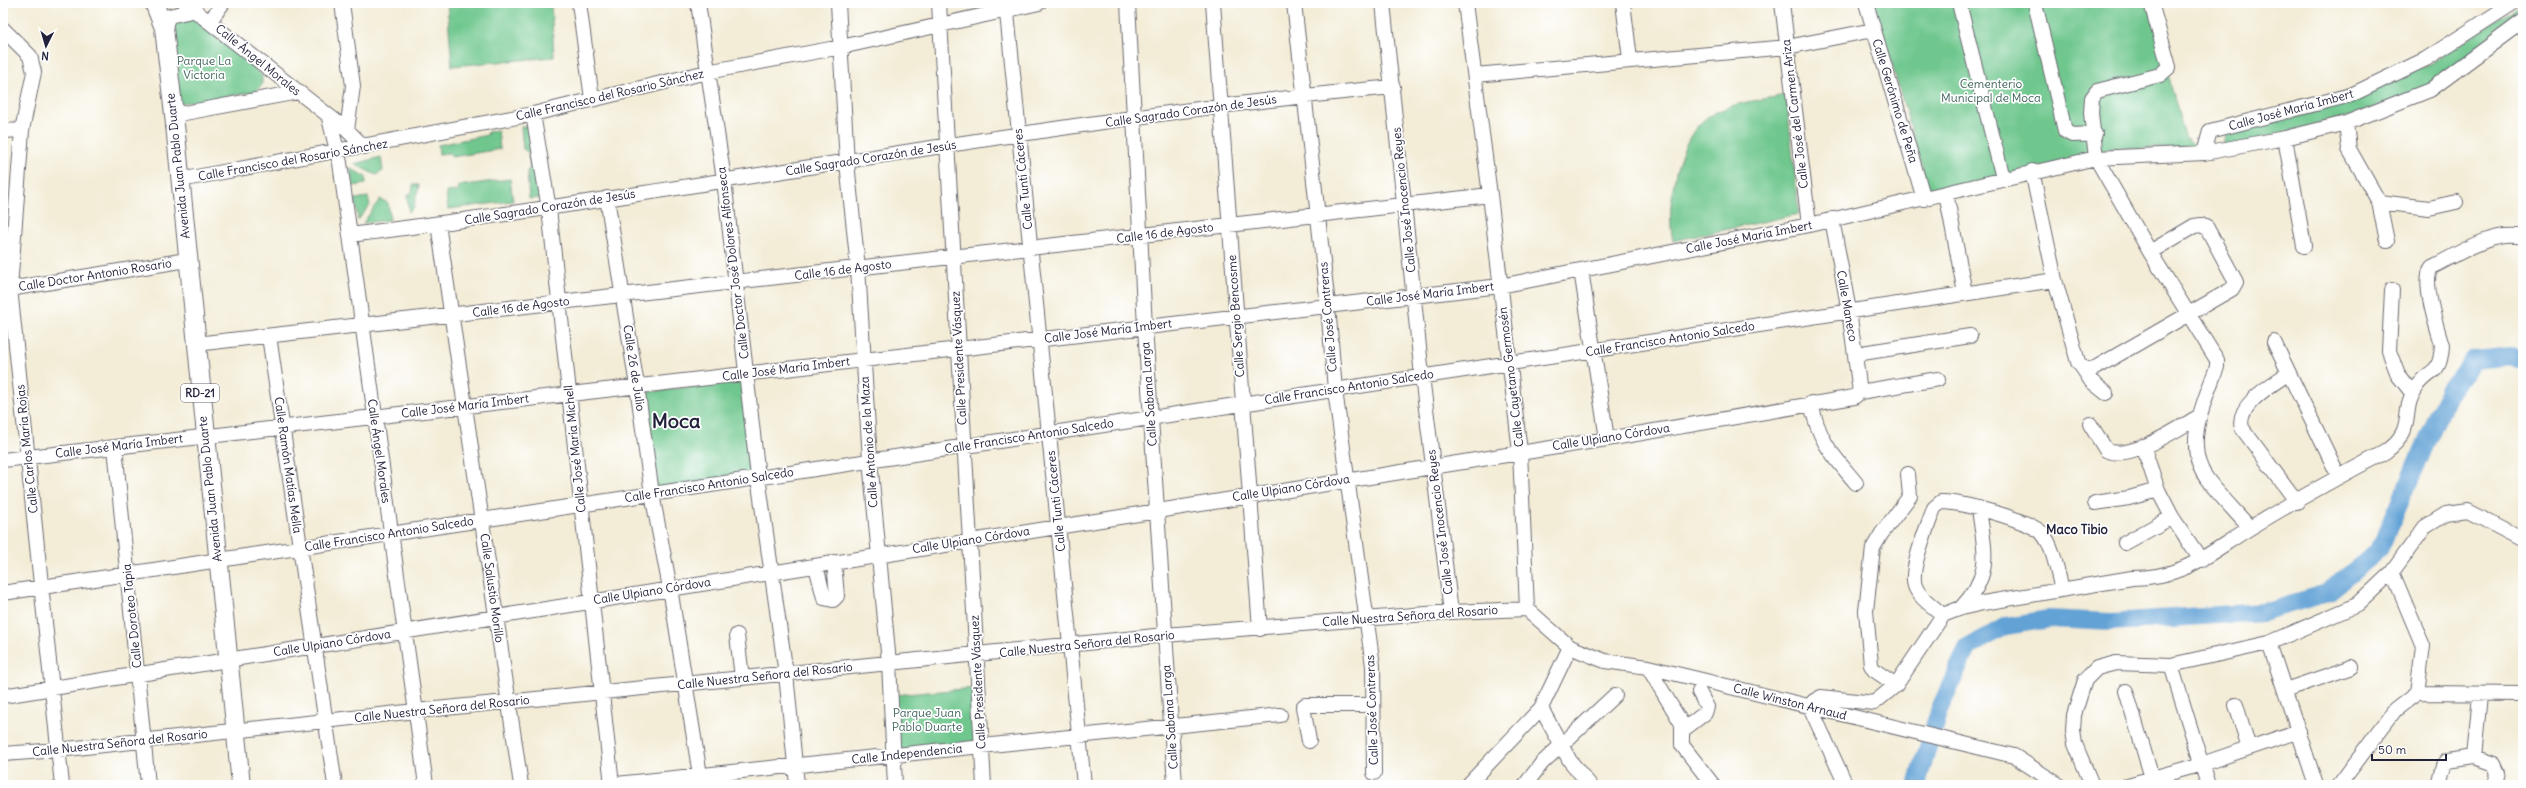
<svg xmlns="http://www.w3.org/2000/svg" width="2526" height="788" font-family="Delius,sans-serif">
<rect width="100%" height="100%" fill="#fff"/>
<filter id="ink" filterUnits="userSpaceOnUse"><feTurbulence type="fractalNoise" baseFrequency=".025" numOctaves="2"/><feDisplacementMap in="SourceGraphic" scale="8" xChannelSelector="R" yChannelSelector="G"/><feConvolveMatrix kernelMatrix="1 2 1 2 8 2 1 2 1" color-interpolation-filters="sRGB"/></filter>
<filter id="wash" filterUnits="userSpaceOnUse"><feTurbulence type="fractalNoise" baseFrequency=".012" numOctaves="4" result="noise"/><feDisplacementMap in="SourceGraphic" scale="16" xChannelSelector="R" yChannelSelector="G"/><feGaussianBlur stdDeviation="0.9" result="paint"/><feColorMatrix in="noise" values="0 0 0 0 0 0 0 0 0 0 0 0 0 0 0 0 0 1.4 0 .05"/><feComposite in="paint" operator="in"/></filter>
<g filter="url(#wash)">
<rect width="100%" height="100%" fill="#f3ecd6"/>
<path fill="#6fc78e" stroke="#487464" d="M447,3H551L554,57L452,66Z
M1874,3H2149L2185,137L2196,148H2112L1931,197Z
M2523,3V15L2428,86L2355,115L2223,148L2225,133L2430,64Z
M189,15L262,75V85L255,92L177,104L172,19Z
M1786,95L1799,214L1673,241C1665,206 1677,136 1709,116C1733,102 1759,100 1786,95Z
M532,124L542,198L529,199L527,171L530,168L528,152L523,149L521,127Z
M498,130L500,149L452,157L450,153L439,154L438,145L487,135L488,132Z
M381,157L383,171L376,175L354,164Z
M350,168L366,177V184L353,186Z
M510,179L513,201L448,209L446,192L459,191L458,186Z
M413,185H419C418,194 414,198 414,207L409,212L407,196L412,192Z
M368,197L370,205L358,220L355,199Z
M380,199L388,203L390,220L363,223Z
M743,380L753,474L654,491L642,393Z
M975,688L978,743L899,751L895,695Z"/>
<g fill="none" stroke-linecap="round" stroke-linejoin="round">
<path stroke="#62a2d5" stroke-width="18" d="M1917,785L1938,713L1967,648L2006,626L2049,619L2111,622L2263,612L2327,593L2379,550L2449,391L2474,360L2511,356L2523,361"/>
</g>
</g>
<g filter="url(#ink)">
<g fill="none" stroke-linecap="round" stroke-linejoin="round">
<g stroke="#6b6971" stroke-width="16">
<path id="minor" d="M185,3L347,130L364,147
M342,3L353,86L347,130
M579,3L592,99
M698,3L724,180L758,477L786,674L797,785
M838,3L847,163L858,268L870,460L889,663L895,785
M939,3L984,785
M1006,3L1084,785
M1128,3L1145,327L1175,785
M1213,3L1260,629
M1294,3L1328,306L1335,390L1373,666L1374,773
M1383,3L1422,376L1451,612
M1465,3L1490,195L1520,452L1527,609
M1623,3L1630,59
M1782,3L1809,225
M1866,3L1924,199
M1959,3L2003,178
M2035,3L2065,131L2072,135L2095,134
M2151,3L2169,67L2160,75L2097,91L2092,98L2091,113L2096,158L2150,252L2217,360V367C2205,400 2182,445 2207,479C2220,496 2236,512 2250,528
M210,21L223,3
M164,28L169,16L196,10
M3,29L30,56L34,72L22,130L10,288L62,785
M1475,75L1787,47L1873,30
M533,114L549,209L612,785
M174,115L298,92
M329,118L340,163L426,785
M2346,123L2349,149L2379,202L2387,241
M3,131L22,130
M2285,138L2304,246
M2204,153L2210,131L2351,95L2426,59L2513,3
M2032,171L2055,280L2078,362L2084,370L2095,368L2232,289L2236,282L2207,228L2201,225L2194,226L2150,252
M180,180L533,114L707,72L841,47L1039,3
M1946,193L1965,293
M607,198L637,386L652,494L670,588L700,775
M2379,202L2429,208L2456,202
M1832,219L1849,311L1860,392
M438,224L521,785
M350,235C698,192 1043,120 1393,87
M1581,270L1607,439
M3,290L187,260
M2392,290L2389,351L2398,375L2413,394
M269,336L335,785
M2274,342L2339,477
M196,344L1490,195
M1856,354L1970,336
M2084,370L2091,381L2106,393
M2289,373C2273,384 2235,405 2242,428L2297,502
M1811,403C1819,442 1832,454 1856,483
M2090,424L2106,450C2129,462 2177,429 2198,417
M2143,446L2158,490L2172,517L2201,560
M115,447L148,785
M3,460L1500,286L1809,225L2096,158L2204,153L2285,138L2346,123L2430,90L2523,21
M2095,503L2129,498L2158,490
M2125,543L2172,517
M816,566L824,598L833,600L837,596L834,562
M3,593L2055,280
M1961,608C1994,573 1984,551 1979,508
M1527,609L1570,647L1605,661L1648,667L2014,756L2059,785
M1943,615C1934,607 1919,598 1915,586C1909,569 1928,526 1934,508L1941,502C1958,501 2033,521 2043,534C2054,548 2057,572 2062,589
M737,635L742,678
M2269,643L2316,785
M2171,665L2208,785
M1648,667L1682,724V745L1713,785
M1896,685L1874,670L1871,665L1866,611L1873,548L1882,533L1910,496L1908,474
M2285,690L2352,667
M2126,691L2152,778
M2417,693L2523,694
M3,696L1607,439L1854,397L1860,392L1938,379
M2236,705L2249,748
M1541,708L1570,761L1590,785
M1683,730L1705,713L1707,707L1699,692
M1309,741L1303,707L1305,705H1373
M3,754L58,750L416,711L1165,635L1451,612L1527,609
M2474,757L2480,695
M607,785L1280,715
M1468,785L1541,708L1570,647
M1525,785L1542,763L1615,695
M1846,785L1810,707L1814,701L1821,697L1874,703L1896,685L1943,615L1961,608L1983,603L2132,578C2185,578 2207,554 2250,528C2294,501 2340,476 2385,452C2418,428 2399,413 2416,388C2429,367 2440,379 2442,345C2437,328 2421,280 2432,267C2459,254 2492,230 2523,237
M2092,785L2075,744L2073,731L2074,715L2085,680L2097,668L2116,663L2171,665L2269,643L2357,605L2392,572L2425,527L2446,514L2468,511L2523,540
M2128,785L2202,764L2299,731
M2339,785L2395,710L2417,693L2423,646L2392,572
M2439,785L2444,765L2447,761L2474,757L2494,764L2498,773L2495,785"/>
</g>
<g stroke="#6b6971" stroke-width="20">
<path id="major" d="M154,3L164,28L174,115L241,785"/>
</g>
<use href="#minor" stroke="#fff" stroke-width="14"/>
<use href="#major" stroke="#fff" stroke-width="18"/>
</g>
</g>
<g text-anchor="middle" stroke-width="3.5" stroke-linejoin="round" paint-order="stroke">
<rect fill="#fff" stroke="#646476" stroke-width="1" x="181" y="384" width="38" height="18" rx="3"/>
<g font-size="11" font-weight="bold" fill="#22223b">
<text x="200" y="397">RD-21</text>
</g>
<g font-size="12" fill="#22223b" stroke="#fff">
<text transform="translate(258 60) rotate(39)" y="4">Calle Ángel Morales</text>
<text transform="translate(610 95) rotate(-13)" y="4">Calle Francisco del Rosario Sánchez</text>
<text transform="translate(1895 101) rotate(73)" y="4">Calle Gerónimo de Peña</text>
<text transform="translate(2291 110) rotate(-15)" y="4">Calle José María Imbert</text>
<text transform="translate(1191 111) rotate(-8)" y="4">Calle Sagrado Corazón de Jesús</text>
<text transform="translate(1795 114) rotate(-97)" y="4">Calle José del Carmen Ariza</text>
<text transform="translate(871 158) rotate(-9)" y="4">Calle Sagrado Corazón de Jesús</text>
<text transform="translate(293 160) rotate(-10)" y="4">Calle Francisco del Rosario Sánchez</text>
<text transform="translate(178 166) rotate(-96)" y="4">Avenida Juan Pablo Duarte</text>
<text transform="translate(1023 179) rotate(-96)" y="4">Calle Tunti Cáceres</text>
<text transform="translate(1404 200) rotate(-96)" y="4">Calle José Inocencio Reyes</text>
<text transform="translate(550 207) rotate(-9)" y="4">Calle Sagrado Corazón de Jesús</text>
<text transform="translate(1165 233) rotate(-7)" y="4">Calle 16 de Agosto</text>
<text transform="translate(1749 237) rotate(-11)" y="4">Calle José María Imbert</text>
<text transform="translate(733 263) rotate(-97)" y="4">Calle Doctor José Dolores Alfonseca</text>
<text transform="translate(843 270) rotate(-7)" y="4">Calle 16 de Agosto</text>
<text transform="translate(95 275) rotate(-9)" y="4">Calle Doctor Antonio Rosario</text>
<text transform="translate(1430 294) rotate(-7)" y="4">Calle José María Imbert</text>
<text transform="translate(1847 306) rotate(80)" y="4">Calle Maneco</text>
<text transform="translate(521 307) rotate(-7)" y="4">Calle 16 de Agosto</text>
<text transform="translate(1236 316) rotate(-94)" y="4">Calle Sergio Bencosme</text>
<text transform="translate(1328 317) rotate(-95)" y="4">Calle José Contreras</text>
<text transform="translate(1108 331) rotate(-7)" y="4">Calle José María Imbert</text>
<text transform="translate(1670 339) rotate(-9)" y="4">Calle Francisco Antonio Salcedo</text>
<text transform="translate(959 358) rotate(-93)" y="4">Calle Presidente Vásquez</text>
<text transform="translate(634 368) rotate(81)" y="4">Calle 26 de Julio</text>
<text transform="translate(786 369) rotate(-7)" y="4">Calle José María Imbert</text>
<text transform="translate(1511 377) rotate(-97)" y="4">Calle Cayetano Germosén</text>
<text transform="translate(1349 387) rotate(-9)" y="4">Calle Francisco Antonio Salcedo</text>
<text transform="translate(1149 394) rotate(-94)" y="4">Calle Sabana Larga</text>
<text transform="translate(465 406) rotate(-7)" y="4">Calle José María Imbert</text>
<text transform="translate(1029 436) rotate(-9)" y="4">Calle Francisco Antonio Salcedo</text>
<text transform="translate(1611 437) rotate(-9)" y="4">Calle Ulpiano Córdova</text>
<text transform="translate(869 442) rotate(-94)" y="4">Calle Antonio de la Maza</text>
<text transform="translate(119 446) rotate(-7)" y="4">Calle José María Imbert</text>
<text transform="translate(27 449) rotate(-96)" y="4">Calle Carlos María Rojas</text>
<text transform="translate(575 449) rotate(-96)" y="4">Calle José María Michell</text>
<text transform="translate(379 451) rotate(82)" y="4">Calle Ángel Morales</text>
<text transform="translate(288 465) rotate(82)" y="4">Calle Ramón Matías Mella</text>
<text transform="translate(709 485) rotate(-9)" y="4">Calle Francisco Antonio Salcedo</text>
<text transform="translate(1291 488) rotate(-9)" y="4">Calle Ulpiano Córdova</text>
<text transform="translate(210 489) rotate(-96)" y="4">Avenida Juan Pablo Duarte</text>
<text transform="translate(1056 501) rotate(-96)" y="4">Calle Tunti Cáceres</text>
<text transform="translate(1440 522) rotate(-97)" y="4">Calle José Inocencio Reyes</text>
<text transform="translate(389 534) rotate(-9)" y="4">Calle Francisco Antonio Salcedo</text>
<text transform="translate(971 540) rotate(-9)" y="4">Calle Ulpiano Córdova</text>
<text transform="translate(492 588) rotate(82)" y="4">Calle Salustio Morillo</text>
<text transform="translate(652 591) rotate(-9)" y="4">Calle Ulpiano Córdova</text>
<text transform="translate(132 616) rotate(-96)" y="4">Calle Doroteo Tapia</text>
<text transform="translate(1410 616) rotate(-4)" y="4">Calle Nuestra Señora del Rosario</text>
<text transform="translate(332 643) rotate(-9)" y="4">Calle Ulpiano Córdova</text>
<text transform="translate(1087 644) rotate(-6)" y="4">Calle Nuestra Señora del Rosario</text>
<text transform="translate(765 676) rotate(-6)" y="4">Calle Nuestra Señora del Rosario</text>
<text transform="translate(978 682) rotate(-93)" y="4">Calle Presidente Vásquez</text>
<text transform="translate(1790 702) rotate(14)" y="4">Calle Winston Arnaud</text>
<text transform="translate(442 709) rotate(-6)" y="4">Calle Nuestra Señora del Rosario</text>
<text transform="translate(1372 710) rotate(-92)" y="4">Calle José Contreras</text>
<text transform="translate(1170 717) rotate(-94)" y="4">Calle Sabana Larga</text>
<text transform="translate(120 743) rotate(-6)" y="4">Calle Nuestra Señora del Rosario</text>
<text transform="translate(907 754) rotate(-6)" y="4">Calle Independencia</text>
</g>
<g font-size="12" fill="#41645c" stroke="#fff">
<text x="204" y="65">Parque La<tspan x="204" dy="14">Victoria</tspan></text>
<text x="1991" y="88">Cementerio<tspan x="1991" dy="14">Municipal de Moca</tspan></text>
<text x="927" y="717">Parque Juan<tspan x="927" dy="14">Pablo Duarte</tspan></text>
</g>
<g font-size="13" font-weight="bold" fill="#22223b" stroke="#fff">
<text x="2077" y="534">Maco Tibio</text>
</g>
<g font-size="20" font-weight="bold" fill="#22223b" stroke="#fff">
<text x="676" y="428">Moca</text>
</g>
</g>
<rect width="2526" height="788" fill="none" stroke="#fff" stroke-width="16"/>
<g transform="translate(46 46) rotate(185)" stroke="#ffffff" stroke-width="3" paint-order="stroke">
<path d="M0-3L7 15L0 10L-7 15Z" fill="#22223b"/>
<text y="-6" font-size="11" font-weight="bold" text-anchor="middle" fill="#22223b">N</text>
</g>
<path d="M2372 754v6h74v-6" fill="none" stroke="#22223b" stroke-width="2"/>
<text x="2378" y="754" font-size="12" fill="#22223b" stroke="#ffffff" stroke-width="3" paint-order="stroke">50 m</text>
</svg>
